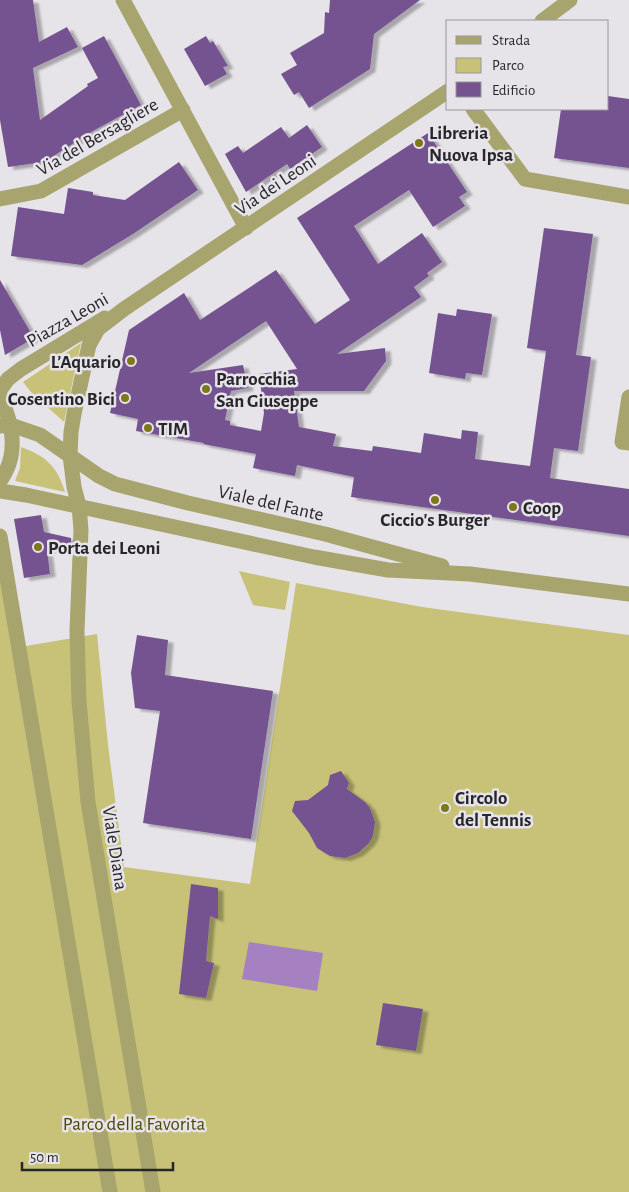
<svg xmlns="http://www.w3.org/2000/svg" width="629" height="1192" font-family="'Alegreya Sans',sans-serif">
<defs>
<filter id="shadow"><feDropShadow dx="5.5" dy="3" stdDeviation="1" flood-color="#0004"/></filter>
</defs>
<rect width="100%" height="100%" fill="#e6e3e9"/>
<path fill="#c7c277" d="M81,343L64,422L31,392L23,382Z
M21,447C46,456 57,466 65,492L15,481L20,468Z
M0,564L14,648L97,634L108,745L124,867L250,884L296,583L422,607L629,635V1192H0Z
M239,571L290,582L285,610L253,605Z"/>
<path fill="#a581c2" d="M249,942L323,953L317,991L242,979Z"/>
<path fill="#755390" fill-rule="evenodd" filter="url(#shadow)" d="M0,0H33L39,42L67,27L78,47L33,68L40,120L88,86L87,84L98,78L82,48L104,36L141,105L93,131L44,162L8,167L0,120Z
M330,0H420L374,34L370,69L309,108L299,92L294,95L281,74L297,65L290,53L324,33L325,12L329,13Z
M206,36L210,43L213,41L228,66L223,67L227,74L205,86L184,49Z
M608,96L629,99V168L554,158L561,109H608Z
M307,125L322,147L290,169L287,164L246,192L225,154L238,146L243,153L281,127L289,138Z
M428,133L467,192L459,197L465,206L433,227L409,190L354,226L378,264L422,233L442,262L427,273L429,276L414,287L421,297L337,354L385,348L386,361L364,391H294L299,427L336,434L333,446L372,451L373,446L421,453L424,433L461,439L462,430L478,432L475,459L530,466L546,351L527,348L544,228L593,234L576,355L591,357L578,451L554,448L550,478L629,489V536L351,497L354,477L297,465L295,476L253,468L256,454L203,444L204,443L136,431L138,419L110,413L129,330L184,293L200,320L276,270L315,324L350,300L297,218ZM266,321L297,369L259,374L264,413L261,431L230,425V421L225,420L231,391L248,388L243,365L189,373Z
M179,162L198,190L133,234L82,265L11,256L18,207L64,214L68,188L93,192V195L125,200Z
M0,280L34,338L5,355L0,330Z
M457,309L492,314L482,375L466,373L465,379L429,373L438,313L456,316Z
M41,515L44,532L71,538V545L47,550L50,574L24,578L14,519Z
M137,635L168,640L165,675L273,691L251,839L143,823L160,711L135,708L131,673Z
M341,771L349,783L347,789L365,802L370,808L375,822L373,836L369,843L358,853L345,858L330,856L317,848L309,833L292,811L295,801L308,800L328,785L330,775Z
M191,884L218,888V919L210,916L206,961L214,963L206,998L179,994Z
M383,1003L423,1009L416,1051L376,1045Z"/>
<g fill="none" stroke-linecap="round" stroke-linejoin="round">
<path stroke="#a7a46e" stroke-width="15" d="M123,0L246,228
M542,21L570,0
M473,109L525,179L629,197
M0,199L41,191L183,110
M0,390L8,379L21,369L105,318
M0,395C12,423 20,454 0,481
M629,397L622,442L629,443
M0,426L11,425L40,435L99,476L115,484L188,503L325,534L442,566
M0,491L26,495L314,557L388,570L470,574L629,594
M0,536L110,1192
M153,1192L88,802L79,701L77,631L81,530L79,506L74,487L70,455L71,432L74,414L89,345L98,329L124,309L448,91"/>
</g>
<g fill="#7e771c" stroke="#e6e3e9" stroke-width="2">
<circle cx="419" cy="143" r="5"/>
<circle cx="131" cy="361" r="5"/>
<circle cx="206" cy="389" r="5"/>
<circle cx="125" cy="398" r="5"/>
<circle cx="148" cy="428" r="5"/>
<circle cx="435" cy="500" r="5"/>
<circle cx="513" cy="507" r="5"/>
<circle cx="38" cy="547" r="5"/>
<circle cx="445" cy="808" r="5"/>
</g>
<g text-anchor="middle" stroke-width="5" stroke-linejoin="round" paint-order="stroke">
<g font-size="19" font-weight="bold" fill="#272629" stroke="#e6e3e9" text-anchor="start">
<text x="429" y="139">Libreria<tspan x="429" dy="22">Nuova Ipsa</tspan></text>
<text x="121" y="368" text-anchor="end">L’Aquario</text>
<text x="216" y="385">Parrocchia<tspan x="216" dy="22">San Giuseppe</tspan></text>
<text x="115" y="405" text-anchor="end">Cosentino Bici</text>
<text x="158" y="435">TIM</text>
<text x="523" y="514">Coop</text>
<text x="435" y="526" text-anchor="middle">Ciccio's Burger</text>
<text x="48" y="554">Porta dei Leoni</text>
<text x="455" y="804">Circolo<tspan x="455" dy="22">del Tennis</tspan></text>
</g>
<g font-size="19" fill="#272629" stroke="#e6e3e9">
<text transform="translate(97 136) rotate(-30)" y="7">Via del Bersagliere</text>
<text transform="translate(275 184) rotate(-34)" y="7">Via dei Leoni</text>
<text transform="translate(67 319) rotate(-30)" y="7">Piazza Leoni</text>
<text transform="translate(271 502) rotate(13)" y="7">Viale del Fante</text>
<text transform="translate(116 848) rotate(81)" y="7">Viale Diana</text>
</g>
<g font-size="19" fill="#4c4707" stroke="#e6e3e9">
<text x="134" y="1130">Parco della Favorita</text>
</g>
</g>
<rect x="446" y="20" width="162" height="90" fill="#e6e3e9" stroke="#9a979c"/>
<rect x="456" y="36" width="25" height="8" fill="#a7a46e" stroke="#9a979c"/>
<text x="492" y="45" font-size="15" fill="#272629">Strada</text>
<rect x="456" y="58" width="25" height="15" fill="#c7c277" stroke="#9a979c"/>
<text x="492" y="70" font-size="15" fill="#272629">Parco</text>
<rect x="456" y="82" width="25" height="15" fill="#755390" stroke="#9a979c"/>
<text x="492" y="95" font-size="15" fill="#272629">Edificio</text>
<path d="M22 1162v8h151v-8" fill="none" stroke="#272629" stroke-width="2.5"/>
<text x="30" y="1162" font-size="15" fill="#272629" stroke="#e6e3e9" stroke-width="4" paint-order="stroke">50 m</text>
</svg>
